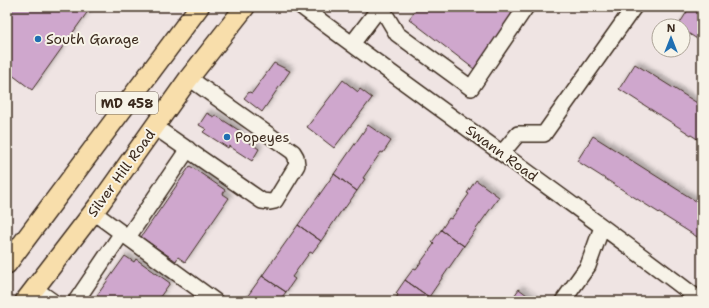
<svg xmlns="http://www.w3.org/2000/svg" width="709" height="308" font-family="'Shantell Sans',sans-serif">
<defs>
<filter id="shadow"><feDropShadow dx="3.5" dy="-3.5" stdDeviation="2" flood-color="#0004"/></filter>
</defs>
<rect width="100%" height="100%" fill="#efe4e3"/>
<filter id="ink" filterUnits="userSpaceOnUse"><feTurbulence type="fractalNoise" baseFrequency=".025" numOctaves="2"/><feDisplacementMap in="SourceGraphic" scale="8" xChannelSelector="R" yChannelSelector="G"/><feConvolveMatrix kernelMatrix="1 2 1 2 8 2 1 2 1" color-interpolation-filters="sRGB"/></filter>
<g filter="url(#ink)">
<path fill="#cfa7cd" stroke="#3b2a1e" filter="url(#shadow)" d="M7,7H91L32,90L7,71Z
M418,7H520L474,69L409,19Z
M690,7H702V42L683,30V26H678Z
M274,63L290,71L262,112L244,98L249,92L252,93Z
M635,64L702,106V142L619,89Z
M343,80L358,92L360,89L372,98L334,148L307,127Z
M207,113L214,117L215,115L240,131L238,135L259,149L252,161L229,146L228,148L203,132L206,129L199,125Z
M368,125L391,141L383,153L381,152L363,178L365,179L357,191L334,174Z
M593,136L702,205V240L577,161Z
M190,166L225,190L223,194L229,198L185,262L178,257L176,261L141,237Z
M334,174L357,191L345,208L344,207L321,241L298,225Z
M476,180L499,197L464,246L441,230L449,218L451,219L469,194L467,193Z
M298,225L321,241L312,253L310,252L292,277L295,279L286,292L262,276Z
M441,230L464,246L429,297L405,280L414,268L416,269L434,244L432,242Z
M125,256L134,262L136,259L170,283L157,301H93Z
M262,276L286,292L279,301H244Z
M405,280L429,297L426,301H394L398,295L396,293Z
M519,289L535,301H517L518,299L514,296Z"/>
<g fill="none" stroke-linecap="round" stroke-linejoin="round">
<g stroke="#3b2a1e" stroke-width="18">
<path id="minor" d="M302,7C434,106 570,200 701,301
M381,7L397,34L471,88L526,7
M352,44L380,7
M155,127L262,201L270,202L275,201L297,165L296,157L293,152L189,78
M502,153L518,134H544L634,7
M93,212L215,301
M128,237L188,149
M35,289L52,301
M76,301L122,233
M563,301L588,266L602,227"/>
</g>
<g stroke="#3b2a1e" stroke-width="22">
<path id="major" d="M7,264L199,7
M25,301L101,202L189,78L245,7"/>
</g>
<use href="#minor" stroke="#f7f3e8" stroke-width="15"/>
<use href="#major" stroke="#f8deab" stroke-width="19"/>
</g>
</g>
<g fill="#1f6fb2" stroke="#f7f3e8" stroke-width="1.5">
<circle cx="38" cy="39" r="4"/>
<circle cx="227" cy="137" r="4"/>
</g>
<g text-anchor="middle" stroke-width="4" stroke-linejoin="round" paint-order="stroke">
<rect fill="#f7f3e8" stroke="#73665b" stroke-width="1" x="96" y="92" width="62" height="22" rx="3"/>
<g font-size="13" font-weight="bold" fill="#3b2a1e">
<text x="127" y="108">MD 458</text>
</g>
<g font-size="14" fill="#3b2a1e" stroke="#f7f3e8" text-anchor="start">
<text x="46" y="44">South Garage</text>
<text x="235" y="142">Popeyes</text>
</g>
<g font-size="14" fill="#3b2a1e" stroke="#f7f3e8">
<text transform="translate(502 153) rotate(36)" y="5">Swann Road</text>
<text transform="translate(121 173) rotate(-54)" y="5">Silver Hill Road</text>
</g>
</g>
<rect width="709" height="308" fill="none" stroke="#f7f3e8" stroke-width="24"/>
<rect x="12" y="12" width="685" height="284" fill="none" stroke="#3b2a1e" stroke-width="1.5" filter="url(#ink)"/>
<g transform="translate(671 38)"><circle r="19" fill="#f7f3e8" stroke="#aca397"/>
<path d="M0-3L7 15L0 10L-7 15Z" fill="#1f6fb2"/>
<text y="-6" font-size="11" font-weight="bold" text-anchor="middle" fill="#3b2a1e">N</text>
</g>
</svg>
